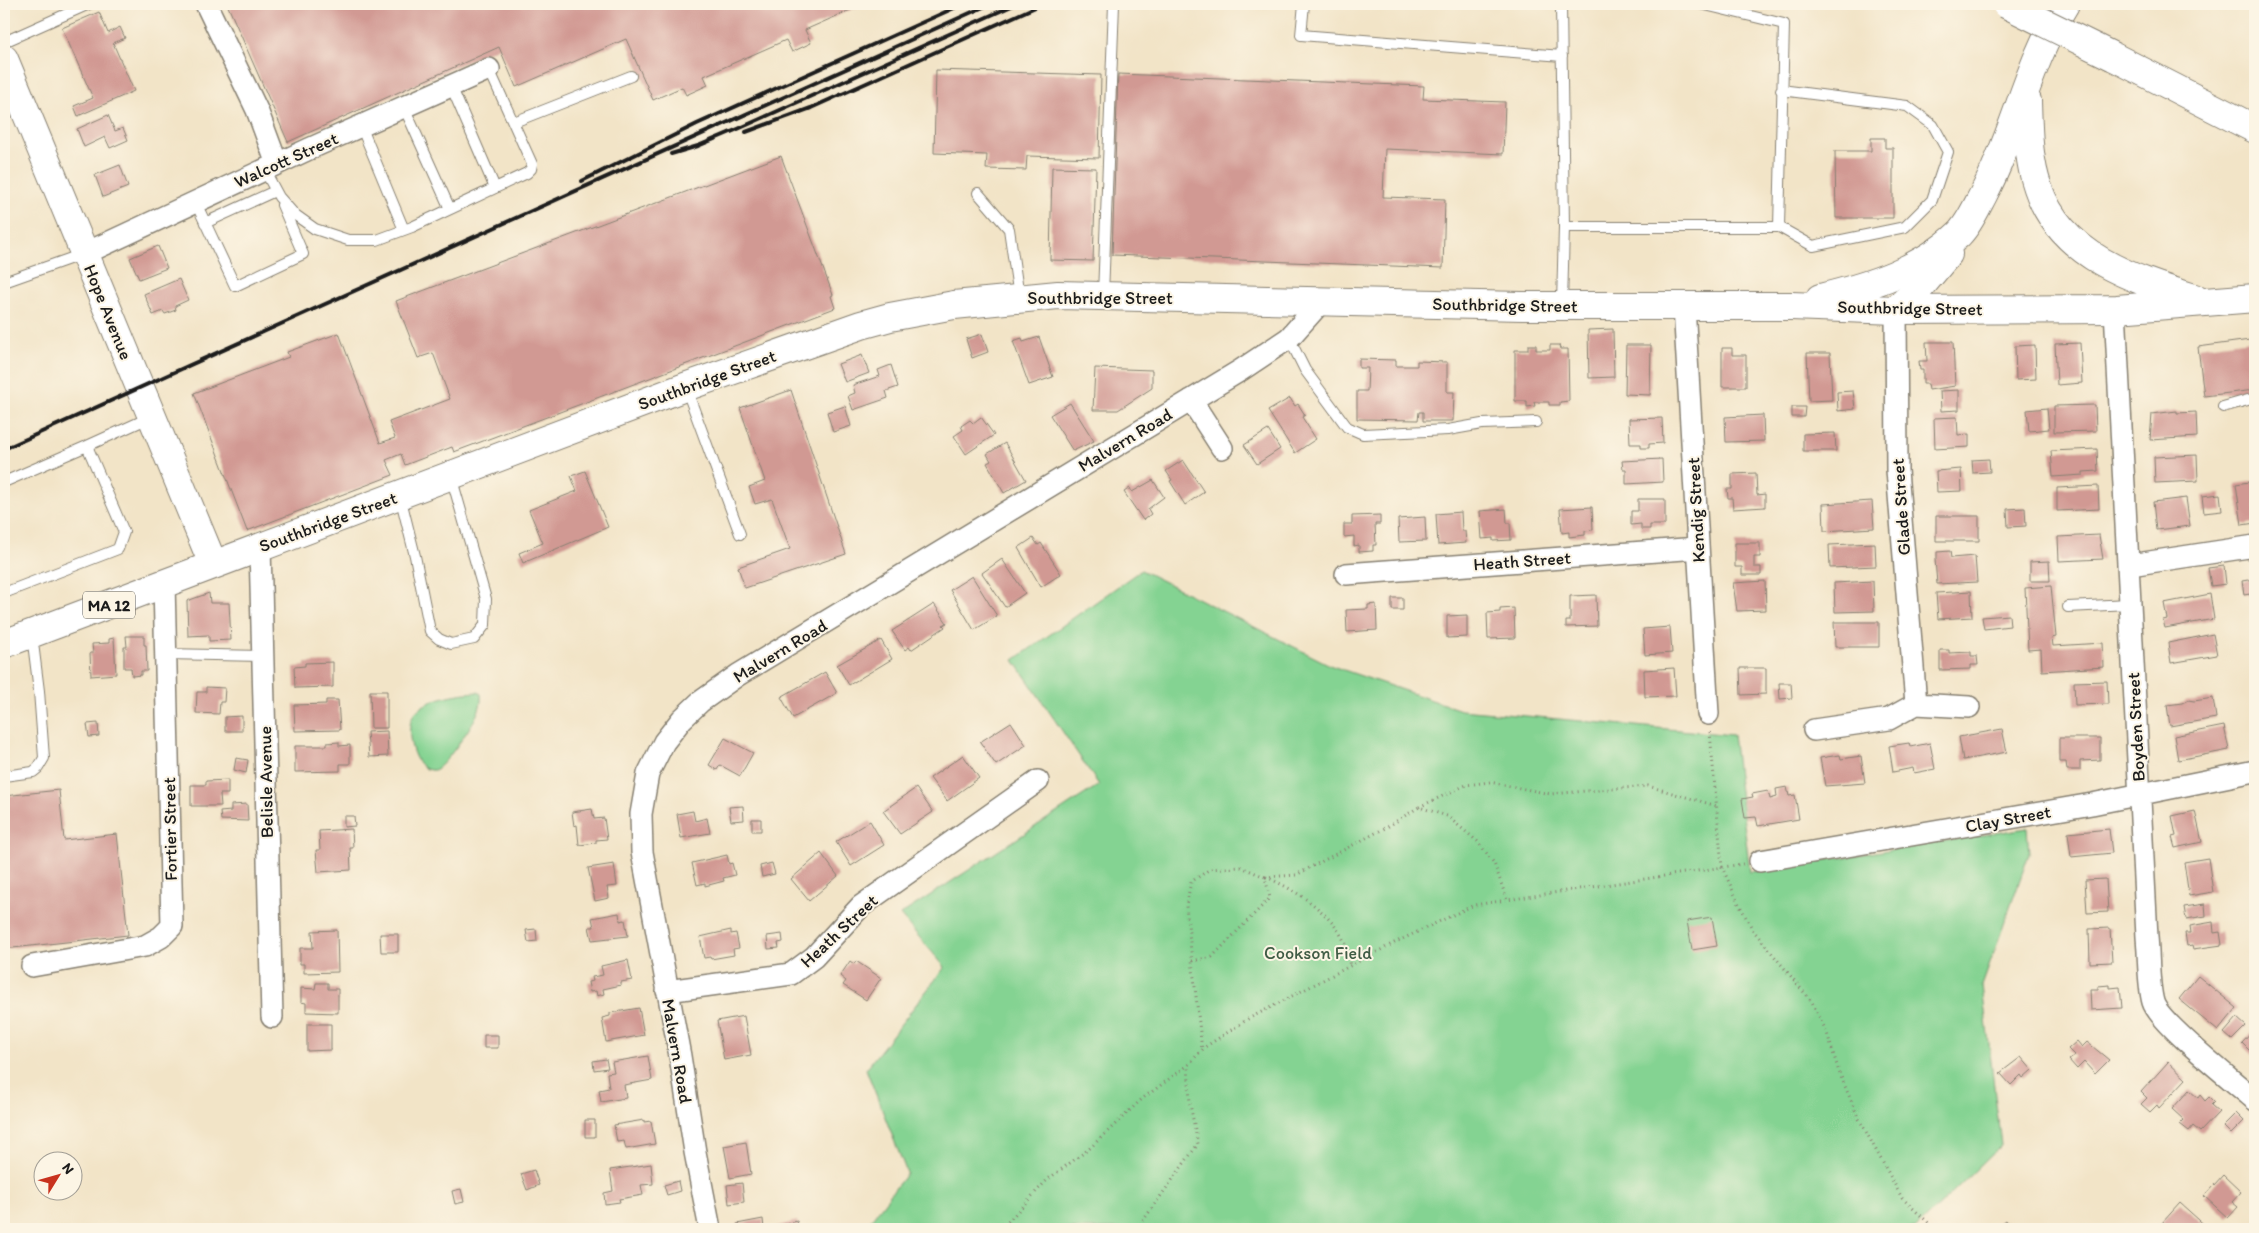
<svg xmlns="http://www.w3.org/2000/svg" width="2259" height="1233" font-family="Itim,sans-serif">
<rect width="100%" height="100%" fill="#fcf5e5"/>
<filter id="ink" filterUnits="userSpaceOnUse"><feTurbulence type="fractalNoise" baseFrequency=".02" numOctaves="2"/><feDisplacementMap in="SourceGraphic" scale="10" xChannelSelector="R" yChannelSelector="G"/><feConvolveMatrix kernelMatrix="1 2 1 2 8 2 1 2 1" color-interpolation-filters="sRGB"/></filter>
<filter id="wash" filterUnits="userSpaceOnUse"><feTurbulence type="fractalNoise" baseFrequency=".0096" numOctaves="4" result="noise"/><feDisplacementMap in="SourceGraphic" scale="20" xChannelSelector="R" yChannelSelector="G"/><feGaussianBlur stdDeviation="1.12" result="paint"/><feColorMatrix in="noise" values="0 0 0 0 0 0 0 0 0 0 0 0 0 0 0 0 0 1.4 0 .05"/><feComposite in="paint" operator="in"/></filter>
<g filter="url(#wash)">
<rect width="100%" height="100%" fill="#f2e4c7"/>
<path fill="#84d392" stroke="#507857" d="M1141,570L1332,666L1461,710L1733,735L1750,872L2027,828L2029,854L1982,986L2001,1145L1915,1229H864L907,1173L866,1069L945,967L900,915L1099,785L1014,660Z
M478,692L481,694C483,710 470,727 462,739C457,746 441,769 434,770C412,773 404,727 414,714C426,698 459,693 478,692Z"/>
<g id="blocks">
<path fill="#d19993" d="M227,4H864L805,30L811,43L792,52L786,40L704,76L708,85L686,95L682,87L653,100L626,39L516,87L499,47L288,142Z
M99,12L108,33L120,27L125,38L113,43L134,91L78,116L74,106L93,98L62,28Z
M936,70L1101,75L1099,158L1027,156L1026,170L986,169L987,155L934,153Z
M1118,74L1424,86L1423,99L1505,102L1503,154L1385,149L1383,197L1445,199L1443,268L1112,255Z
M108,115L115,131L123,128L128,140L110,148L105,137L84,147L77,129Z
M1871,138H1885V148H1893V218H1836L1835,151H1871Z
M781,156L833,295L831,296L835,308L454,452L452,447L405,465L401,454L386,460L393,475L247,531L194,393L289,357L287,352L339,333L380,443L395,438L389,422L450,399L433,353L418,358L396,301Z
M120,165L128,187L103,197L95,175Z
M1052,167L1096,168L1093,261L1050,260Z
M158,246L167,268L139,279L130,258Z
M179,279L188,300L175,306L176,310L165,314L163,311L153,315L144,294Z
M1613,329L1614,377L1589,378L1588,330Z
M982,334L988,352L972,358L966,339Z
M1039,337L1053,377L1029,385L1013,341L1022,338L1023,342Z
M2250,340L2255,390L2204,396L2198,347Z
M1926,342H1953L1955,386L1929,390L1928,384H1923V370H1920L1919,361H1927Z
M2080,343L2082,383L2057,385L2055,344Z
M1528,345H1536V350H1550V345H1559L1560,349H1568L1569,401L1560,402V405H1549V402H1534L1535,406L1527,407V401H1515V350H1528Z
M1626,345H1651L1650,395L1625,394Z
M2035,345L2036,379L2016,380L2015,346Z
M1722,348H1732V355H1746V387H1722Z
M1807,353H1830L1832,400L1809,401Z
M862,355L869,373L845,382L838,364Z
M1359,359L1396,360V366H1417V361L1447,362V392H1454L1453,421H1423V412H1419L1418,420L1357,419V391H1367L1368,368H1359Z
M891,365L898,387L886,391L888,398L853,410L848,396L855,393L853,385L880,376L878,370Z
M1095,368L1152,370V388L1118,410H1093Z
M791,390L846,554L745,588L738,567L790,549L772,499L755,504L749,487L765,481L740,408Z
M1959,390V410L1941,411L1940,391Z
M1853,391L1855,409L1838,411L1837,392Z
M1290,398L1295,406L1298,404L1305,415L1302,417L1316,439L1295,453L1268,411Z
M1070,403L1094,441L1073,451L1050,415Z
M2095,405L2096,431L2054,432V406Z
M845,406L851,426L833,432L827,412Z
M1792,407H1805L1804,417H1792Z
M2047,408L2049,429L2029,431L2027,410Z
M2177,411V413L2196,412L2197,437L2150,440L2152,414Z
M1763,415L1764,441L1726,442L1725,417Z
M981,417L994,435L966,454L954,436L963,430L961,426L970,420L973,423Z
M1957,417L1958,435L1969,434V447L1935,449L1934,418Z
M1662,418L1663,443L1649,444V448H1641V444H1630L1629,419Z
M1268,430L1280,449L1257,464L1244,445Z
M1835,433L1836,451H1803V434Z
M1005,443L1026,480L1004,493L987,463L991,461L987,454Z
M2097,449L2098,471L2083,472V475L2053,477L2051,451Z
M2197,455L2198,481L2155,483L2154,457Z
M1662,459L1663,482L1626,484V469H1623L1622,461Z
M1989,459L1990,472L1973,473L1972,460Z
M1183,460L1204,492L1185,505L1170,481L1172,480L1166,471Z
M1961,469L1962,491L1937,492L1936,471Z
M585,471L608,527L523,563L519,553L543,543L529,510L577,491L571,476Z
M1756,473L1757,495L1765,494V507L1733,509L1732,498H1728L1727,489H1732V474Z
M1153,480L1164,497L1148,509L1151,514L1143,520L1124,492L1130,488L1132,492Z
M2255,481V523L2242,525L2236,484Z
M2098,486L2099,509L2057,511V488Z
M2220,494L2222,511L2204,513L2202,496Z
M2186,498L2190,526L2156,530L2153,502Z
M1638,499H1665V525H1650V529H1641V524L1631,525V511H1638Z
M1872,501L1874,528L1824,531L1823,504Z
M1592,507L1593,530L1585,531V535L1569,537V532L1562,533L1560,509Z
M2025,508L2026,526L2008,527L2007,509Z
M1506,509L1507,523H1510L1511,540L1493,541V538L1482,539L1480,511Z
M1461,512L1462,531H1465L1466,543L1438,545L1436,514Z
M1380,515V524H1375L1376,545H1373V551L1359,552V545L1354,546V536L1344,537V524H1352V516Z
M1936,516H1979V541H1936Z
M1425,517L1426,541L1399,542L1398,519Z
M2099,535L2103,559L2059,561L2058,537Z
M1033,538L1038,545L1041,543L1061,574L1041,587L1018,548Z
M1735,543H1760V557H1754V567H1761V575H1742V567H1735Z
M1875,543L1876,566L1830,568L1829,545Z
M1950,551L1951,558L1975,556L1977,582L1937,584L1935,559H1937V552Z
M1002,559L1025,593L1005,607L982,573Z
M2049,561L2050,581H2030V562Z
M2224,566L2226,584L2211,586L2208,568Z
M2252,569H2255L2254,626L2250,594L2244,595L2242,581L2254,579Z
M972,576L997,616L974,630L950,590Z
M1765,581L1766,610L1737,611L1733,583Z
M1873,581L1874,611L1835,612L1834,583Z
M2051,586L2056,637L2052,638L2053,646L2103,643L2104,667L2042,671L2041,649L2028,650L2025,588Z
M1971,591L1972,617L1938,619L1936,593Z
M209,593L210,603H229L231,640L209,641V635L188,636L187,601Z
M2210,594L2214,619L2165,628L2163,620L2167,619L2164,603Z
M1596,595L1597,626L1566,627V621H1570V596Z
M1392,598H1403V610H1392Z
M934,604L947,623L943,625L945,627L911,650L909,647L905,650L892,631Z
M1376,604L1377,630L1347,632L1346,610L1368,609V605Z
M1514,608L1515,638L1488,639L1487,613L1500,612V609Z
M1467,615V637L1447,638V616Z
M2009,615L2010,626L1984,629L1982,617Z
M1834,622H1879V647H1835Z
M1670,627L1672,653L1645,655L1643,629Z
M2213,634L2217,655L2171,663L2168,643Z
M126,636H144V645H146L147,671H141V675L132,676L131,668H124V647H127Z
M114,638L116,674L91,676L90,653H93L92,644L109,643V639Z
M881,640L892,659L849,685L837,665Z
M1940,650H1949V653L1971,652V656H1977L1978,665H1971V669L1940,670Z
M333,662V687L295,688L294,667L305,666V663Z
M1674,668L1676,696L1645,697L1644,670Z
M1740,668H1766V694L1741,695Z
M825,672L837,693L793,718L781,697Z
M2107,681L2108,704L2075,705L2074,682Z
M1779,683H1791L1792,698L1780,699Z
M206,687L225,688L224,702H220L219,714L196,713L197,692H206Z
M370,691H387V728H371Z
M2213,698L2216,718L2170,726L2167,705L2182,703L2188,700L2194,701Z
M326,700H338L340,730L295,731L294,705L326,704Z
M242,716V731H225V717Z
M1011,722L1026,745L996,765L980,742Z
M98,723L99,736L89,737L87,724Z
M2224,726L2229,750L2178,760L2174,736Z
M2002,729L2007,752L1963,760L1959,737Z
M387,731L388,756L369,757L367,732Z
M725,738L753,753L740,776L720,765L717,770L709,765Z
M2059,738H2100V760L2080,761V770H2067L2066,762H2059Z
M339,742V746L350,745V764H340V771L295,772V746H327V743Z
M1909,743L1910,747L1930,743L1935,769L1914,773L1913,768L1893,772L1889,746Z
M963,755L979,778L947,801L930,778Z
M1840,755L1841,759L1861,756L1865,783L1825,786L1820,758Z
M236,758L248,760L246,773L234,770Z
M228,780V794H220L221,806H191V785H206V781Z
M1787,787L1789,796L1795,795L1799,819L1758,826L1756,817L1745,818L1742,799L1753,797L1752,794L1768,791L1770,799L1777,797L1776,789Z
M916,788L933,812L900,834L883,811Z
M59,790L64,840L117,834L128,935L4,949V796Z
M247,804L248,821L221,820L220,812L231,811V805Z
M743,806L744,820L731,821L729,807Z
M592,809L594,819L604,818L607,839L596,840V843L579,845L577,825L574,826L572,812Z
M693,811L695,821L707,818L710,833L681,838L677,814Z
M2195,811L2202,842L2175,848L2172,837L2176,836L2172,816Z
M344,816H354L355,826L344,827Z
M752,819H761V831H752Z
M870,821L884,845L851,866L836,842Z
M352,829L353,848H350L351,870L318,872L316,850H320L319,831Z
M2109,829L2112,853L2071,857L2068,833Z
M821,853L838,876L809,901L791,879Z
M727,855L729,864L732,863L735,875L723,878L724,881L705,886V883L697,885L692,863Z
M2208,858L2213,892L2189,896L2184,862Z
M772,863L775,874L762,877L760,866Z
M614,864L617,886L607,887L609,898L595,901L588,868Z
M2106,879L2108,912L2087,913L2085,880Z
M2205,904L2206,916L2186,919L2184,907Z
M619,913L620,921L625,920L628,936L592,940L589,927H594L592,918Z
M1712,917L1717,946L1692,950L1687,921Z
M2213,922L2214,933L2220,932L2222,945L2193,949L2192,945L2187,946L2185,933H2191L2190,926Z
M2110,928L2112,962L2090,963L2089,929Z
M536,929L537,941L528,942L526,930Z
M337,930L338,972L304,973V964H300V948H313L312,931Z
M731,930V934L736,933L739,948L733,949L734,955L711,959L710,957L704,958L700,937Z
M380,934H398V952H381Z
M782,934L783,942L778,943L779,948L768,949L767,936Z
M628,960L632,980L621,982V985L603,989L604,994L597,996L596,991L590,992L588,982L593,981L592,977L603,975L601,966Z
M850,961L854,964L856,961L881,978L866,1000L843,985L846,981L840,976Z
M2198,976L2237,1008L2218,1031L2179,999Z
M316,983H328V989H338V1013L306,1012V1003L301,1002V988L315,989Z
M2110,985V988L2120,987L2122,1008L2091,1010L2090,989H2098V986Z
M639,1008L644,1035L606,1042L602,1018L610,1016V1013Z
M744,1016L751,1055L724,1060L717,1021Z
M2237,1018L2246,1026L2232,1040L2224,1033Z
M307,1024H331V1050L307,1051Z
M2255,1029V1056L2242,1043Z
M484,1035H498V1048H484Z
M2077,1041L2082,1047L2087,1042L2109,1060L2095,1074L2084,1062L2077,1069L2069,1060L2075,1056L2068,1049Z
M648,1056L652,1080L624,1085L626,1098L601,1102L599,1090L609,1088L607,1073L614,1072L612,1062Z
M2021,1057L2032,1070L2023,1078L2021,1075L2011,1085L2000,1073Z
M606,1059L608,1068L594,1070L593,1061Z
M2168,1062L2186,1079L2159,1108L2157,1105L2150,1112L2141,1104L2147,1098L2141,1092Z
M2189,1090L2198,1098L2200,1095L2205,1101L2209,1097L2214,1102L2211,1105L2219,1112L2200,1132L2193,1126L2189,1131L2180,1124L2184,1120L2172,1109Z
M2236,1113L2244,1121L2231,1134L2223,1126Z
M585,1120H595V1137H585Z
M644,1120V1122L651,1121L655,1144L626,1149L624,1141L617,1142L614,1125Z
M746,1142L751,1174L730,1178L724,1146Z
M651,1164L653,1184L641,1185L643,1195L619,1199L620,1202L605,1204L604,1193L613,1191L610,1170Z
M534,1170L539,1185L527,1190L521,1174Z
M2223,1175L2241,1192L2232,1202L2238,1207L2228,1218L2204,1196Z
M678,1181L680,1191L667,1195L664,1185Z
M742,1183L744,1202L729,1204L727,1185Z
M461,1189L464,1202L455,1204L452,1191Z
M2180,1203L2209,1229H2170L2162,1223Z
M763,1219L764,1229H738L737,1224Z
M2006,1220L2013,1229H1994Z
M797,1221L799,1229H776L775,1227Z"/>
</g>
</g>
<g filter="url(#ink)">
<use href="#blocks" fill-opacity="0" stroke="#878072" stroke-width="1"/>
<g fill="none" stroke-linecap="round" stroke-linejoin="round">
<g stroke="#878072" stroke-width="12">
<path id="lane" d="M1304,4L1301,35L1562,56
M1561,4L1564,227L1562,305
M4,42L89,4
M451,86L495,188
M404,107L450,209
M514,122L631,76
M361,126L404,230
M264,169L279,197L294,214L315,229L348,240H377L412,227L527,173L531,169L532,164L489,69
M978,193L1009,229L1019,297
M195,201L235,286L303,254L282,205
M205,223L275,191
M1564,227H1779L1784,24L1701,4
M1779,227L1813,246L1905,227L1932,200L1948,152L1933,125L1907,106L1781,90
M4,282L83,254
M1103,295L1114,4
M1289,338L1305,370L1347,427L1363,434L1448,430L1482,424L1536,422
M686,388L740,534
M2223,407L2255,398
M4,482L87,446
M400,496L415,556L430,631L439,639L451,644L474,639L485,625L486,599L451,476
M4,593L118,549L124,532L87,446L151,417
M2068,607L2129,604
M166,654L263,656
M4,776L33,772L38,768L44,758L39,691L32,635"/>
</g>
<g stroke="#878072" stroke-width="24">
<path id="street" d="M206,4L257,110L277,164
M84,254L309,149L489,69
M1684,306L1708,714
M2115,309L2147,937C2149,957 2148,984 2153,1002C2159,1023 2235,1082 2255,1100
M1896,310L1897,470L1916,704
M1191,400L1222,448
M260,547L272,1017
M2130,565L2255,546
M1346,574L1698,548
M1814,730L1889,719L1916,704L1969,707
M1760,861L2092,804L2255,771
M32,966L145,946L161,937L172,926L164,583
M667,991L791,974L814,957L861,906L1038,781
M710,1229L695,1152L680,1056L642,852L641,814L648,774L664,742L682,719L700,702L738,675L1241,370L1289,338L1321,302"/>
</g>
<g stroke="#878072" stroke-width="30">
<path id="secondary" d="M4,59L213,564"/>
</g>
<g stroke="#878072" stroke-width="30">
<path id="primary" d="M2027,101C2028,130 2028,160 2038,188C2061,256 2132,279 2194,298
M1820,298C1869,286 1921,270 1959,234C1969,224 1976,208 1983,195C2015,134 2028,63 2065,4
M1896,310L1922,285L1948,254
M4,644L685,387L861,325L890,317L954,305L1058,295L1522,306H1791L1896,310L2117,309L2255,298"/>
</g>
<g stroke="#878072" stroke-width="30">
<path id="highway" d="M2114,57L2255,129"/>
</g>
<path stroke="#878072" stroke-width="3" stroke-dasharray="1 4" stroke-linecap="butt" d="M1710,732L1722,867L1739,904L1753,930L1812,1002L1827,1033L1839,1072L1858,1117L1902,1198L1935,1229
M1419,807L1466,785L1490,782L1550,794L1648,786L1717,806
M1265,877L1296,875L1387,827L1419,807L1447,816L1477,841L1494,863L1507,900
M1266,877C1296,890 1331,912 1345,943C1348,950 1348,959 1350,966
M1192,961L1212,957L1270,898L1265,877L1241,867L1210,869L1191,882L1186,906L1202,1050
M1001,1229L1048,1179L1089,1149L1142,1099L1188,1065
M1137,1229L1198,1144L1190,1104L1188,1065L1205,1047L1248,1019L1394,943L1474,905L1743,864"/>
<use href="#lane" stroke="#fff" stroke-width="10"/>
<use href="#street" stroke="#fff" stroke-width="21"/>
<use href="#secondary" stroke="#fff" stroke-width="28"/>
<use href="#primary" stroke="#fff" stroke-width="28"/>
<use href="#highway" stroke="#fff" stroke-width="28"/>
<path stroke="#1c1c1c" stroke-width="4" d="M746,132L811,108L1042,4
M671,154L698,146L738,129L1016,4
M582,181L697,124L963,4
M4,449L990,4"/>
<g stroke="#878072" stroke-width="30" stroke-linecap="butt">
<path id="highway-bridge" d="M2006,4L2114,57"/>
</g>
<use href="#highway-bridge" stroke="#fff" stroke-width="28"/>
</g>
</g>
<g text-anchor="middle" stroke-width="4" stroke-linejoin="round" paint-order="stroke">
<rect fill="#fcf5e5" stroke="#5f5d58" stroke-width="1" x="83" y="591.5" width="52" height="27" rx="4"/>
<g font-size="16" font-weight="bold" fill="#1c1c1c">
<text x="109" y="611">MA 12</text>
</g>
<g font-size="18" fill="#1c1c1c" stroke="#fcf5e5">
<text transform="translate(286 160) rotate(-24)" y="6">Walcott Street</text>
<text x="1100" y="304">Southbridge Street</text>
<text transform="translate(1505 305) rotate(1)" y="6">Southbridge Street</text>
<text transform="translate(1910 308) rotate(1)" y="6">Southbridge Street</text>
<text transform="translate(108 312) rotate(68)" y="6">Hope Avenue</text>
<text transform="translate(707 380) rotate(-20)" y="6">Southbridge Street</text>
<text transform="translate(1125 440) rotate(-31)" y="6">Malvern Road</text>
<text transform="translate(1901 507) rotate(-94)" y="6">Glade Street</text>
<text transform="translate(1696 510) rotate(-93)" y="6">Kendig Street</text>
<text transform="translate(328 522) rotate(-20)" y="6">Southbridge Street</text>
<text transform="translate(1522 561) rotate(-4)" y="6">Heath Street</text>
<text transform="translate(780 651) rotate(-31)" y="6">Malvern Road</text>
<text transform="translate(2136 727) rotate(-93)" y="6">Boyden Street</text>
<text transform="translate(266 782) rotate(-91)" y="6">Belisle Avenue</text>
<text transform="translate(2008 819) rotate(-10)" y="6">Clay Street</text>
<text transform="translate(170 829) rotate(-91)" y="6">Fortier Street</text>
<text transform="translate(839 931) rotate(-43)" y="6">Heath Street</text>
<text transform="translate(677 1051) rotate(80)" y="6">Malvern Road</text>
</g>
<g font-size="18" fill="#405c45" stroke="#fcf5e5">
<text x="1318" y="959">Cookson Field</text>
</g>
</g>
<rect width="2259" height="1233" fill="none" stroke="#fcf5e5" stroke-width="20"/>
<g transform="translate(58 1176) rotate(53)"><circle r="24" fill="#fcf5e5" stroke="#a29e95"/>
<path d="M0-4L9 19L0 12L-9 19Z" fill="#c8321e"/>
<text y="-8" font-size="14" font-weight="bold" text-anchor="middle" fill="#1c1c1c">N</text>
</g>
</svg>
